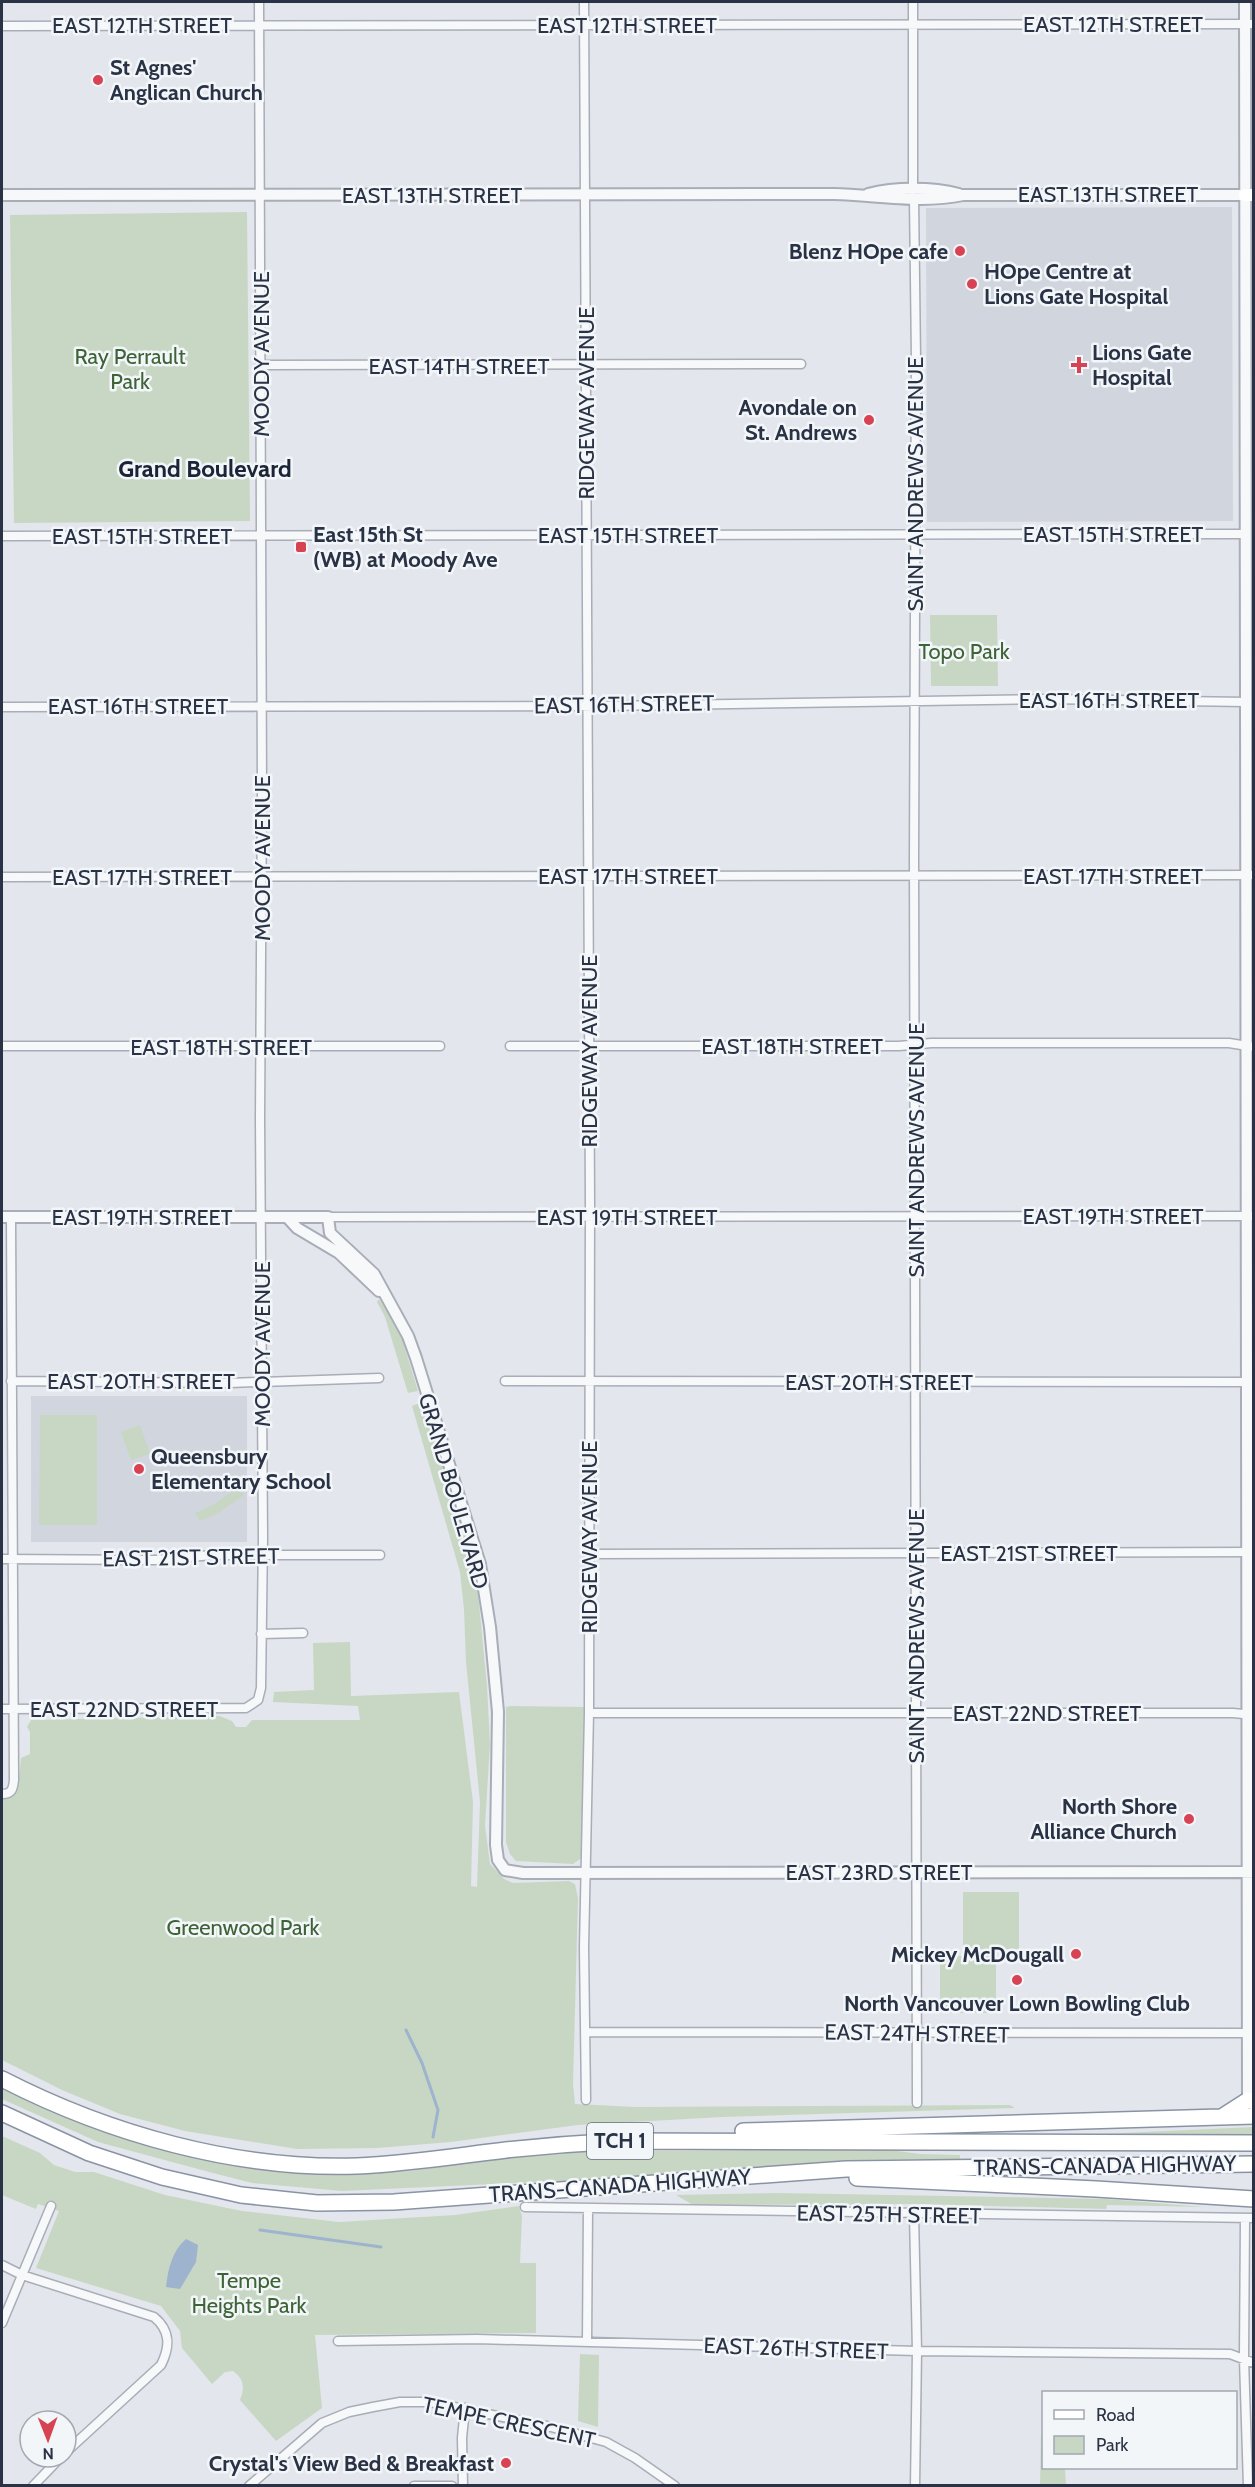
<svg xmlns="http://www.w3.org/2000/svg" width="1255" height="2487" font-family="Cabin,sans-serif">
<rect width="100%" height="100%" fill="#e3e6ec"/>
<path fill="#d1d5de" d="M1232,207L1233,521L927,522L926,208Z
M31,1396H247V1542H31Z"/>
<path fill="#c8d7c4" d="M247,212L250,521L14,523L10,215Z
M930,615H997L998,686H931Z
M379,1299L398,1326L418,1391L408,1393L385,1317L377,1302Z
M422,1402L475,1562L487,1686L490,1744L485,1826L490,1864L504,1879L513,1883L569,1881L575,1884L578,1898L573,2084L575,2104L636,2107L1010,2105L1015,2108L723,2117L578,2125L451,2142L377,2148L297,2149L185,2131L120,2114L62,2090L2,2060V1789H18L21,1758L30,1754V1732L27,1727L31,1720L219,1716L232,1721L236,1727H246L252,1720H360L358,1706L273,1702L274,1692L314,1690L313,1643L350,1642L351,1696L459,1692L473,1802L471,1886L477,1887L480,1802L466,1662L464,1610L460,1572L412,1406Z
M40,1415H97V1525H39Z
M140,1425L150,1454L131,1460L121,1432Z
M239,1487L244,1495L218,1513L200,1521L195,1513L213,1505Z
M510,1706L584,1707L583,1857L573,1864L516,1861L510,1854L506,1842V1707Z
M963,1892H1019V1949H963Z
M940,1956H996V2013H940Z
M2,2086L125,2137L373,2172L410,2171L552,2152L882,2149L920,2154L960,2155V2159L848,2160L583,2180L342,2191L252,2183L209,2172L98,2142L2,2099Z
M1253,2127V2134L1079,2135Z
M2,2136L40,2153L54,2165L75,2172H94L165,2195L242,2211L339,2222L455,2215L519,2206L522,2216L520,2263H536V2333L315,2335L322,2408L276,2441L240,2400C245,2387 244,2379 233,2371L225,2372L212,2384L182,2348L180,2331L161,2306L36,2268L59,2211L38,2204L36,2209L2,2195Z
M779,2193L1107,2199L1205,2207L1107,2205L1106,2209L920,2204L693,2205L676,2195Z
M580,2354L599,2355L598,2427L578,2421Z
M1041,2434H1043L1044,2468H1065L1066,2485H1040Z"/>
<path fill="#9db3ce" d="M186,2239L198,2245L196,2262L180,2289L166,2287C168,2269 172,2251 186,2239Z"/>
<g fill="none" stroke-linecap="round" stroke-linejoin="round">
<path stroke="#9db3ce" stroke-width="3" d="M406,2030L422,2063L438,2110L433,2137
M260,2230L381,2247"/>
<g stroke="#a8adb7" stroke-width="11">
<path id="minor" d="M584,2L590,1204L589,1713L584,1948L586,2100
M913,2V190
M2,26L1254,24
M914,198L916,360L914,860L917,2103
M261,365L801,364
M2,536L1245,534
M2,707L603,706L1047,699L1246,702
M2,877L1254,875
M2,1046H440
M510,1046H899L931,1043H1229L1254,1047
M328,1217L1254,1216
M11,1381L229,1383L379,1378
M505,1381L1254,1382
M589,1554L1254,1552
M2,1559L155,1560L213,1555H380
M261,1634L303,1633
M2,1709L246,1708L258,1700L261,1688L263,1538L260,1120L262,791L259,2
M589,1713H1233L1254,1715
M2,1794C12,1794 13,1789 14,1780L11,1218
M586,2032L1249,2033
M525,2207L1254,2218
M914,2214L917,2351L915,2486
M1245,2219L1244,2359L1248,2486
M2,2265L22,2275L154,2317C171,2331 170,2347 161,2365L66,2452
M2,2323L51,2206
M338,2341L477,2339L917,2351L1230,2354L1254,2363
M587,2342L588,2208
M33,2486L61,2457
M249,2486L322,2423L349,2412L373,2407L400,2402H430L551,2427L606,2442L635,2458L675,2486
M414,2486H452
M463,2486L462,2438L465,2408"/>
</g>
<g stroke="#a8adb7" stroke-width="14">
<path id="tertiary" d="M1245,2L1248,2100
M868,194C895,187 932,187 959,194
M2,195L834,194C877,195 920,204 963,195H1245
M2,1217H328L330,1233L374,1274L408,1336L416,1358L480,1564L490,1627L498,1712L496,1845L498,1860L505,1870L523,1873L1253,1872
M287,1217L297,1228L339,1253L379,1291"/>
</g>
<g stroke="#a8adb7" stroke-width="15">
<path id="secondary" d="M1245,195H1254"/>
</g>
<g stroke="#8a93a4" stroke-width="18">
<path id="motorway" d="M2,2079C109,2134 236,2170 357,2166C407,2164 456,2156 506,2150C544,2146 582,2143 620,2141L1254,2143
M2,2113L89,2153L162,2177L241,2195L317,2203L394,2202L846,2169L1254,2164
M1223,2116L1248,2100L1254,2102
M743,2131L1254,2116
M857,2178L1096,2189L1254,2199"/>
</g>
<use href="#minor" stroke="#f7f8fa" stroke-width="8"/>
<use href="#tertiary" stroke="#f7f8fa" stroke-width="10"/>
<use href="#secondary" stroke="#fff" stroke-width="12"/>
<use href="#motorway" stroke="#fff" stroke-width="15"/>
</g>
<g fill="#d74353" stroke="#f3f6f9" stroke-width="2">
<circle cx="98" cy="80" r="6"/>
<circle cx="960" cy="251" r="6"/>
<circle cx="972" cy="284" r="6"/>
<path d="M1076 356h6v6h6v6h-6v6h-6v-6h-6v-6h6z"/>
<circle cx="869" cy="420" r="6"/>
<rect x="295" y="541" width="12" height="12" rx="3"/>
<circle cx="139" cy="1469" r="6"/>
<circle cx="1189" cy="1819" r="6"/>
<circle cx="1076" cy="1954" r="6"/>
<circle cx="1017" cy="1980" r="6"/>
<circle cx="506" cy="2463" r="6"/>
</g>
<g text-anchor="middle" stroke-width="5" stroke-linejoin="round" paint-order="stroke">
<rect fill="#f3f6f9" stroke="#666e7c" stroke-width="1.5" x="587" y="2123" width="66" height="36" rx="4.5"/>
<g font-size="21" font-weight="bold" fill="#2a3346">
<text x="620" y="2148">TCH 1</text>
</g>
<g font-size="22" fill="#2a3346" stroke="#f3f6f9">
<text x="1113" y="32">EAST 12TH STREET</text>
<text x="142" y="33">EAST 12TH STREET</text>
<text x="627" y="33">EAST 12TH STREET</text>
<text x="1108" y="202">EAST 13TH STREET</text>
<text x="432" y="203">EAST 13TH STREET</text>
<text transform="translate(261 354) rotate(-90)" y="8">MOODY AVENUE</text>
<text x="459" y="374">EAST 14TH STREET</text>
<text transform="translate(586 403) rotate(-90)" y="8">RIDGEWAY AVENUE</text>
<text transform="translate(915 484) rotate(-90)" y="8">SAINT ANDREWS AVENUE</text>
<text x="1113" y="542">EAST 15TH STREET</text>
<text x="628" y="543">EAST 15TH STREET</text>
<text x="142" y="544">EAST 15TH STREET</text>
<text x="1109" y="708">EAST 16TH STREET</text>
<text transform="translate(624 704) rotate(-1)" y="8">EAST 16TH STREET</text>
<text x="138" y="714">EAST 16TH STREET</text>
<text transform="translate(262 858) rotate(-90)" y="8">MOODY AVENUE</text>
<text x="628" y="884">EAST 17TH STREET</text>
<text x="1113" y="884">EAST 17TH STREET</text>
<text x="142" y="885">EAST 17TH STREET</text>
<text x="792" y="1054">EAST 18TH STREET</text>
<text x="221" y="1055">EAST 18TH STREET</text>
<text transform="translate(589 1051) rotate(-90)" y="8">RIDGEWAY AVENUE</text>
<text transform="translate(916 1150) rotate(-90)" y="8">SAINT ANDREWS AVENUE</text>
<text x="1113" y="1224">EAST 19TH STREET</text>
<text x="142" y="1225">EAST 19TH STREET</text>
<text x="627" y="1225">EAST 19TH STREET</text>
<text transform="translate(262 1344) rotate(-90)" y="8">MOODY AVENUE</text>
<text x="141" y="1389">EAST 20TH STREET</text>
<text x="879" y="1390">EAST 20TH STREET</text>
<text transform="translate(454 1491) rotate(74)" y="8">GRAND BOULEVARD</text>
<text transform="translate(589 1537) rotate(-90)" y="8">RIDGEWAY AVENUE</text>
<text x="1029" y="1561">EAST 21ST STREET</text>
<text transform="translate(191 1557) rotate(-1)" y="8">EAST 21ST STREET</text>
<text transform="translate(916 1636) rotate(-90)" y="8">SAINT ANDREWS AVENUE</text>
<text x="124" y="1717">EAST 22ND STREET</text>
<text x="1047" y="1721">EAST 22ND STREET</text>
<text x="879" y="1880">EAST 23RD STREET</text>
<text transform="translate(917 2033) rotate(1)" y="8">EAST 24TH STREET</text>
<text transform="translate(1105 2165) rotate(-1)" y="8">TRANS-CANADA HIGHWAY</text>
<text transform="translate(620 2185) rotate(-4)" y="8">TRANS-CANADA HIGHWAY</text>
<text transform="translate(889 2214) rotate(1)" y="8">EAST 25TH STREET</text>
<text transform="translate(796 2348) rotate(2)" y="8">EAST 26TH STREET</text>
<text transform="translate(509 2422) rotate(12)" y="8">TEMPE CRESCENT</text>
</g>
<g font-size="22" font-weight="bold" fill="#2a3346" stroke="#f3f6f9" text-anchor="start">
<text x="110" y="75">St Agnes'<tspan x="110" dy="25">Anglican Church</tspan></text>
<text x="948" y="259" text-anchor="end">Blenz HOpe cafe</text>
<text x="984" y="279">HOpe Centre at<tspan x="984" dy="25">Lions Gate Hospital</tspan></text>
<text x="1092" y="360">Lions Gate<tspan x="1092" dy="25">Hospital</tspan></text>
<text x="857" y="415" text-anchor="end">Avondale on<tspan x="857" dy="25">St. Andrews</tspan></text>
<text x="313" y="542">East 15th St<tspan x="313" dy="25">(WB) at Moody Ave</tspan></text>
<text x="151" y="1464">Queensbury<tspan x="151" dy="25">Elementary School</tspan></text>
<text x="1177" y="1814" text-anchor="end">North Shore<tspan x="1177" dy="25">Alliance Church</tspan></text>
<text x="1064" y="1962" text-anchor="end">Mickey McDougall</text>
<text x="1017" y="2011" text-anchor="middle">North Vancouver Lown Bowling Club</text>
<text x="494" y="2471" text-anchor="end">Crystal's View Bed &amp; Breakfast</text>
</g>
<g font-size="22" fill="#3d6336" stroke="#f3f6f9">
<text x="130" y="364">Ray Perrault<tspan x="130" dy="25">Park</tspan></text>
<text x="964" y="659">Topo Park</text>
<text x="243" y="1935">Greenwood Park</text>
<text x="249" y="2288">Tempe<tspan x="249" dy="25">Heights Park</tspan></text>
</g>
<g font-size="24" font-weight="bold" fill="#1c2437" stroke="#f3f6f9">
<text x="205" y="477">Grand Boulevard</text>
</g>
</g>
<rect width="1255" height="2487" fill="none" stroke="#2a3346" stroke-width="6"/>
<rect x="1042" y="2391" width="195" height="78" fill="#f3f6f9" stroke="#a3a8b1" stroke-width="1.5"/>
<rect x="1054" y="2410" width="30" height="9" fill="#ffffff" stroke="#a3a8b1" stroke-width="1.5"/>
<text x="1096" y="2421" font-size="18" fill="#2a3346">Road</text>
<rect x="1054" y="2436" width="30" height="18" fill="#c8d7c4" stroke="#a3a8b1" stroke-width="1.5"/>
<text x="1096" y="2451" font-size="18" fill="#2a3346">Park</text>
<g transform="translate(48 2439) rotate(179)"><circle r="28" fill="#f3f6f9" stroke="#a3a8b1" stroke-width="1.5"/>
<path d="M0-4.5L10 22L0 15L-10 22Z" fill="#d74353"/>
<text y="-9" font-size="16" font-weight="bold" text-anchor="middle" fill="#2a3346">N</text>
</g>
</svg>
